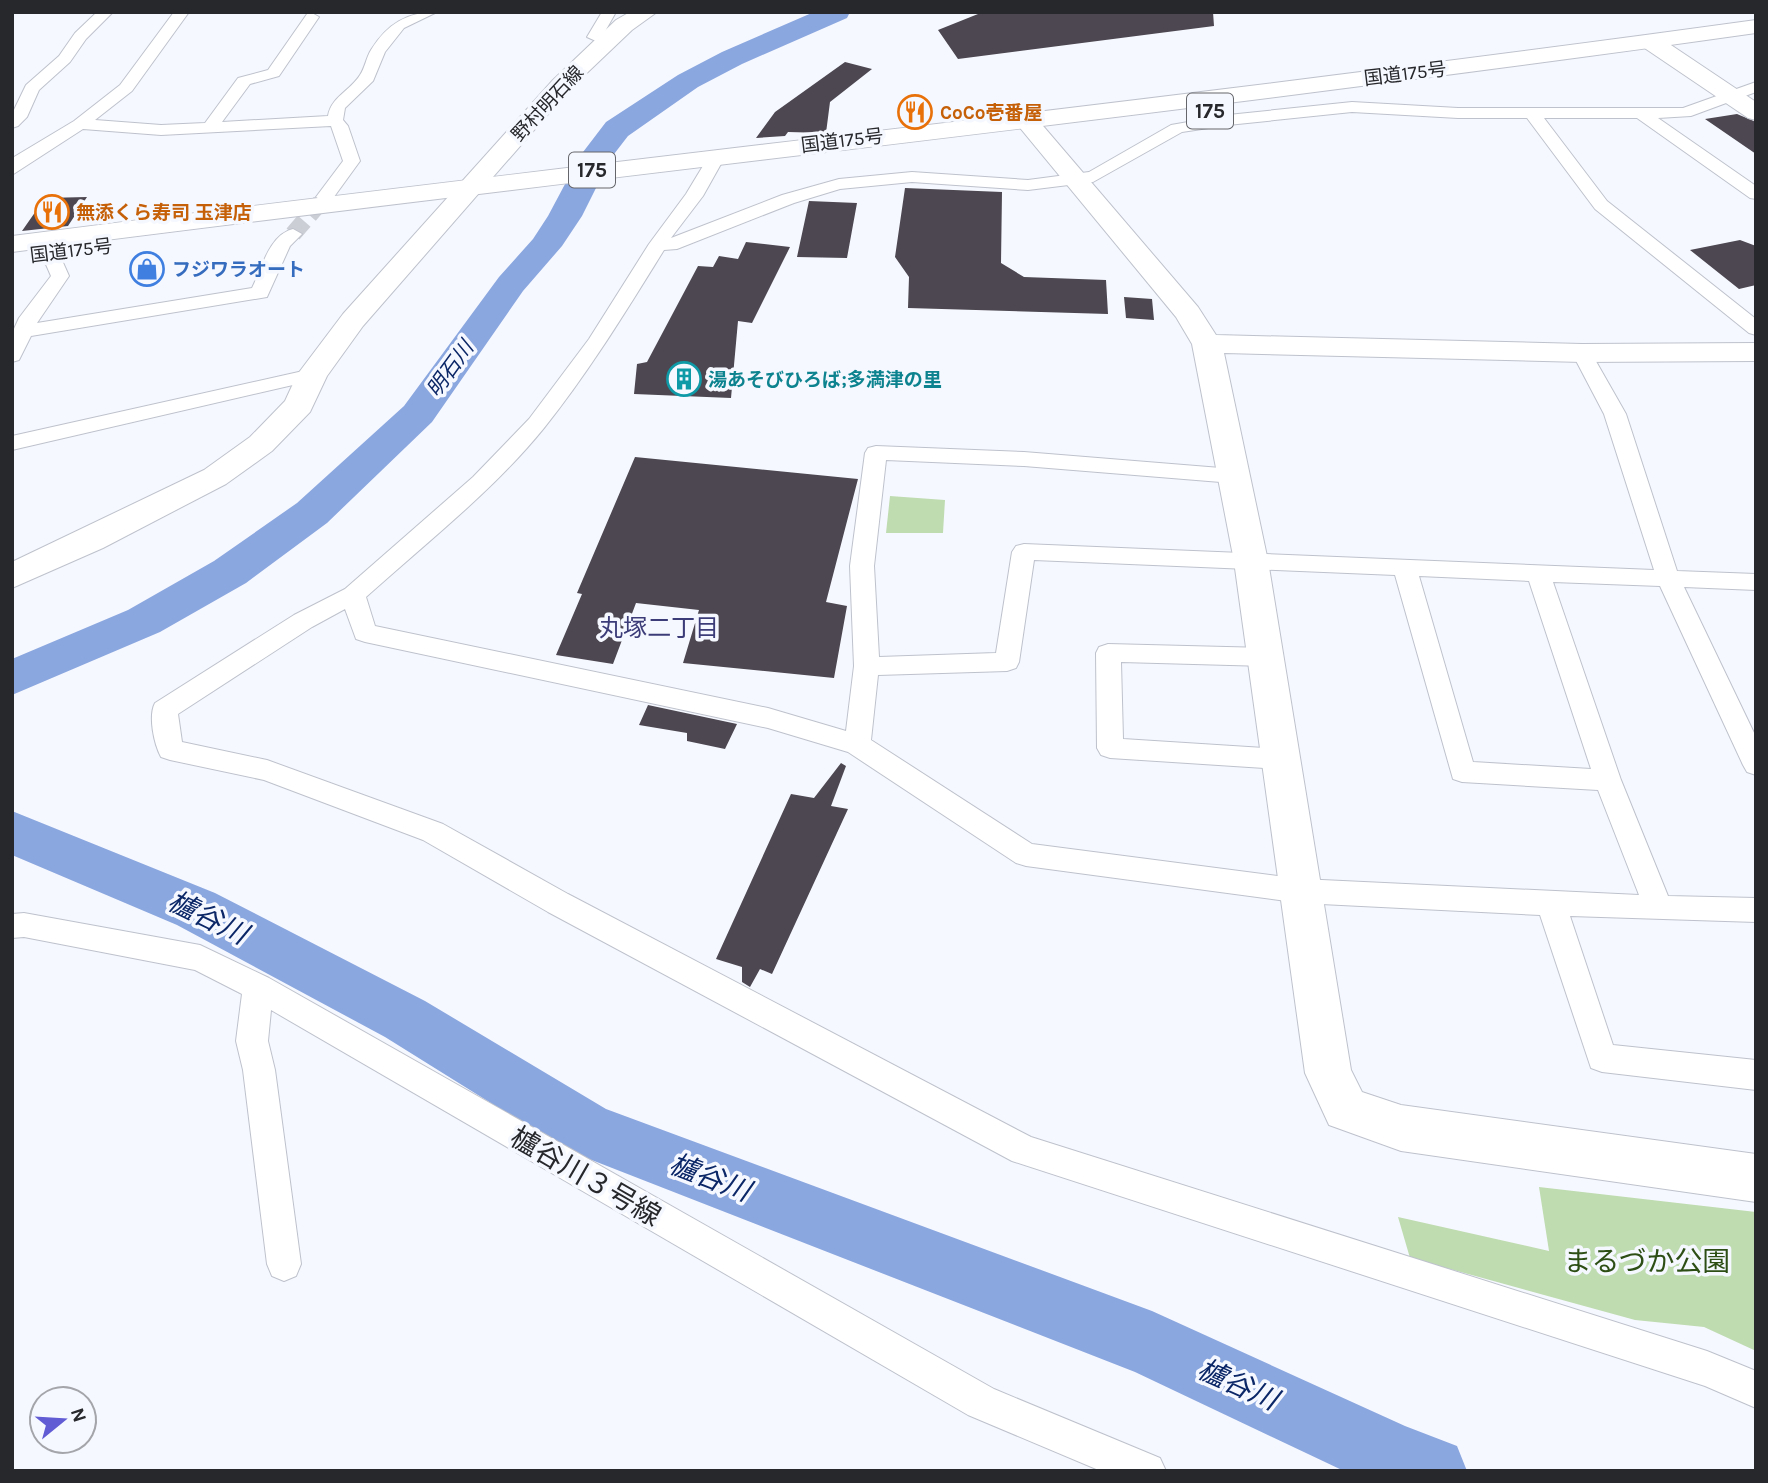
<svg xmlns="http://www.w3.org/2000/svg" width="1768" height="1483" font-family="Karla,'Noto Sans JP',sans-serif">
<rect width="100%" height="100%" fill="#f6f8ff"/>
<path fill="#bfdcb1" d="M890,496L945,500L943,533H886Z
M1539,1187L1756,1212V1351L1704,1327L1635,1320L1410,1258L1398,1217L1549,1251Z"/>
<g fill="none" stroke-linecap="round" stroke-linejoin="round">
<path fill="#8ba7df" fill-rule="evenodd" d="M814,12H850L847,18L742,64L698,87L628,136L611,158L582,216L562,246L523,291L432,422L327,523L246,583L160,632L12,695V659L128,610L214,561L297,503L404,406L499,277L533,239L548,216L580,156L606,122L678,75L722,52Z
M12,811L215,893L425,1001L606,1109L1152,1311L1405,1426L1457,1446L1467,1471H1344L1135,1372L566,1150L385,1037L177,925L12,855Z"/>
</g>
<path fill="#4c4750" d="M983,12H1213L1214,26L958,59L938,30Z
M845,62L872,69L830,102L826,133L788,132L785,136L756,138L775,112Z
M1737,114L1756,122V154L1705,119Z
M905,188L1002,192L1001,263L1024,277L1106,280L1108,314L908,308L909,277L895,257Z
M87,197L68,226L22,231L45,198Z
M809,201L857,203L847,258L797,257Z
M1740,240L1756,246V285L1739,289L1690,250Z
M746,242L790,247L752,323L738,321L731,398L634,394L637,364L647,362L698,266L713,267L719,256L738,259Z
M1124,297L1152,299L1154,320L1126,318Z
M635,457L858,479L826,602L847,606L834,678L683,663L699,610L636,603L613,664L556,655L582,594L577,593Z
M648,705L737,724L725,749L687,741V733L639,725Z
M841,763L846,766L831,806L848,809L772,974L760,969L750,987L742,982V967L716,959L791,794L814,798Z"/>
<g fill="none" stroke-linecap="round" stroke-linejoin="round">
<path stroke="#ccced5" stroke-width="17" stroke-dasharray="17 8" stroke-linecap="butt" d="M293,234L325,197"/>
<g stroke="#bec2cc" stroke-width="2">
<path id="street" d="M97,12H113L86,39L70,62L39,90L27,117L18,126L12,128V114L26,85L59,56L75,33Z
M174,12H189L132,91L95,120L161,125L205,123L238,78L268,70L307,14L312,13L319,17L279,76L250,84L222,122L328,116C331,97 350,91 360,75C365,68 366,58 371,50C387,24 407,12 437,12L404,28L385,52L373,81L345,108L343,120L348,126L360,161L331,201L325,202L316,197L343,161L331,126L161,135L83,129L12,175L14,157L74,121L120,85Z
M602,12H616L603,35L615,41L607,46L587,37Z
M1756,82V92L1691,116L1658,118L1756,186V199L1750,198L1637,118H1544L1607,201L1756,319V335L1749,333L1595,209L1527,118H1458L1352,112L1228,125L1182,132L1093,182L1028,190L912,182L840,189L794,203L677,249L664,250C626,311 589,372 544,428C493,491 426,543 366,597L375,626L768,708L846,731L854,666L850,566L865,453L868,448L876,446L1024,452L1233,469L1241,471L1244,476L1241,481L1233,483L1024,466L886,460L874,566L879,657L996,653L1012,552L1016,546L1024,544L1654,570L1604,414L1572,353L1575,349H1589L1626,414L1677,571L1756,574V590L1684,587L1756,737V775L1747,772L1743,765L1660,586L1553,582L1621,780L1668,896L1756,898V922L1570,916L1613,1045L1756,1060V1090L1602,1072L1591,1068L1540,915L1301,903L1026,866L1016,863L848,752L768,728L365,642L356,639L345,609L312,627L178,714L182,742L267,760L443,824L568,894L1031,1137L1707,1351L1756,1371V1408L1705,1386L1012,1161L548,912L423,840L264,780L170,760L161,757C154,744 148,716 155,703L294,615L345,589L473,477L529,419L589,339L649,244L686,194L712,151H724L726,155L703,196L671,238L782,195L839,179L912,172L1028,180L1089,172L1171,125L1228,115L1352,102L1458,108H1683ZM1034,560L1395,575L1453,779L1462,782L1598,790L1639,895L1301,879L1032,844L871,740L878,675L1007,671L1016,668L1019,662ZM1419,576L1529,581L1591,769L1473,762Z
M293,229L302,234L290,246L267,297L31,336L19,360L12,362L13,331L19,318L51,276L41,253L43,249H57L69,276L37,323L252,288C262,268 269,235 293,229Z
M312,369L319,371L322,375L319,379L12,450V436Z
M1108,644L1266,648L1275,651L1278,657L1275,663L1266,666L1121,662L1123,739L1281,749L1290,752L1294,759L1290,766L1281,769L1110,758L1101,755L1097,748L1096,653L1099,647Z
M24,913L200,945L269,978L994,1389L1160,1458L1166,1471H1101L968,1415L271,1010L268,1041L275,1070L301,1264L296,1276L284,1281L272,1276L267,1264L243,1070L236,1041L242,994L195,970L24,937L12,938V914Z"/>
</g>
<g stroke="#bec2cc" stroke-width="2">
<path id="secondary" d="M630,12H657L632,30L569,90L363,326L327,376L310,412L272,451L226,484L103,548L12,588V562L204,470L250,437L285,401L297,375L343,314L553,80L616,20Z
M1651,35L1659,37L1756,102V120L1748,118L1643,47L1640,42L1643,37Z
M1024,111L1032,113L1198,307L1216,335L1582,344L1756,343V361L1582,362L1224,353L1268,561L1351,1070L1362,1092L1401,1105L1756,1154V1202L1401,1151L1329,1125L1305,1073L1234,561L1192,344L1176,317L1016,123L1012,118L1016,113Z"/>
</g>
<g stroke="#bec2cc" stroke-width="2">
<path id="highway" d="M1756,20V33C1176,115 593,177 12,252V236C593,162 1176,100 1756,20Z"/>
</g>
<use href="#street" fill="#fff" fill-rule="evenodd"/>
<use href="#secondary" fill="#fff" fill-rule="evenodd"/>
<use href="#highway" fill="#fff" fill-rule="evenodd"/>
</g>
<defs>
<g id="restaurant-ring" transform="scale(1.75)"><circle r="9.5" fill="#f6f8ff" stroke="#e8710a" stroke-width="1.5"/><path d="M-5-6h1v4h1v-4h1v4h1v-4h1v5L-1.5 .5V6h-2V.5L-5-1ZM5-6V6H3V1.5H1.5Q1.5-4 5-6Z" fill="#e8710a"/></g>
<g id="shop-ring" transform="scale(1.75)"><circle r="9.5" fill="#f6f8ff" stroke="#3f7fe0" stroke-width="1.5"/><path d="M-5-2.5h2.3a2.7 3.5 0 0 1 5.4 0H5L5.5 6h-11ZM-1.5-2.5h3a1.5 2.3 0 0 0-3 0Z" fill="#3f7fe0"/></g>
<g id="building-ring" transform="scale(1.75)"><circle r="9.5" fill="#f6f8ff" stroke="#0f9aa8" stroke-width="1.5"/><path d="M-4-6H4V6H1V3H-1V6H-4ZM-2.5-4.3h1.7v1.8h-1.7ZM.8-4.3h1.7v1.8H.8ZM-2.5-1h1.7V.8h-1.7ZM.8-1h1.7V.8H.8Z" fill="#0f9aa8"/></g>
</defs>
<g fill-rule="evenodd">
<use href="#restaurant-ring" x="915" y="112"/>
<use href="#restaurant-ring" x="52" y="212"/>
<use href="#shop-ring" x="147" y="269"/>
<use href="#building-ring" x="684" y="379"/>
</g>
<g text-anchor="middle" stroke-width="7" stroke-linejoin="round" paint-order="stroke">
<g font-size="19" fill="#26282c" stroke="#f6f8ff">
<text transform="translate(1405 73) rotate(-7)" y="7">国道175号</text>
<text transform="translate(547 103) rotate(-47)" y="7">野村明石線</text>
<text transform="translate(842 140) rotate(-7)" y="7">国道175号</text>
<text transform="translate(71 250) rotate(-7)" y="7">国道175号</text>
</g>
<g font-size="19" font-weight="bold" fill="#c56008" stroke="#f6f8ff" text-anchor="start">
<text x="940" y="119">CoCo壱番屋</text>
<text x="76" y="219">無添くら寿司 玉津店</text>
</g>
<g font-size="19" font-weight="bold" fill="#366cbe" stroke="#f6f8ff" text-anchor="start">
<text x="172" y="276">フジワラオート</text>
</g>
<g font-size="19" font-weight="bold" fill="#0d838f" stroke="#f6f8ff" text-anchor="start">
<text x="708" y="386">湯あそびひろば;多満津の里</text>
</g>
<g fill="#f6f8ff" stroke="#64666b" stroke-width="2">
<rect x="1187" y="93.5" width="46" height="35" rx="5"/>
<rect x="569" y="152.5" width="46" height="35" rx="5"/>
</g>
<g font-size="21" font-weight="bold" fill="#26282c">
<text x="1210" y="118">175</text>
<text x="592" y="177">175</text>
</g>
<g font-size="21" font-style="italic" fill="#0b2767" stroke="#f6f8ff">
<text transform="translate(450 369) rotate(-54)" y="7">明石川</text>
</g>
<g font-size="24" fill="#3c3c78" stroke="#f6f8ff">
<text x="659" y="636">丸塚二丁目</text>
</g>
<g font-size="28" font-style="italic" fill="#0b2767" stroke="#f6f8ff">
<text transform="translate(208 917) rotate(26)" y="10">櫨谷川</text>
<text transform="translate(710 1177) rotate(21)" y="10">櫨谷川</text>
<text transform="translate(1238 1384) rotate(24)" y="10">櫨谷川</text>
</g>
<g font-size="28" fill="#26282c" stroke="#f6f8ff">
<text transform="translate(586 1176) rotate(30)" y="10">櫨谷川３号線</text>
</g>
<g font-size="28" fill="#2d4f16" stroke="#f6f8ff">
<text x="1647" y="1271">まるづか公園</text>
</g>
</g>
<rect width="1768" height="1483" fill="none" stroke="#26282c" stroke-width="28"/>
<g transform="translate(63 1420) rotate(72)"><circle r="33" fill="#f6f8ff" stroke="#a3a5ab" stroke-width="2"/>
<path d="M0-5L12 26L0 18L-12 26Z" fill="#615bd4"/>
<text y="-10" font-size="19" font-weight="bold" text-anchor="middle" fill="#26282c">N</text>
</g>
</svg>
